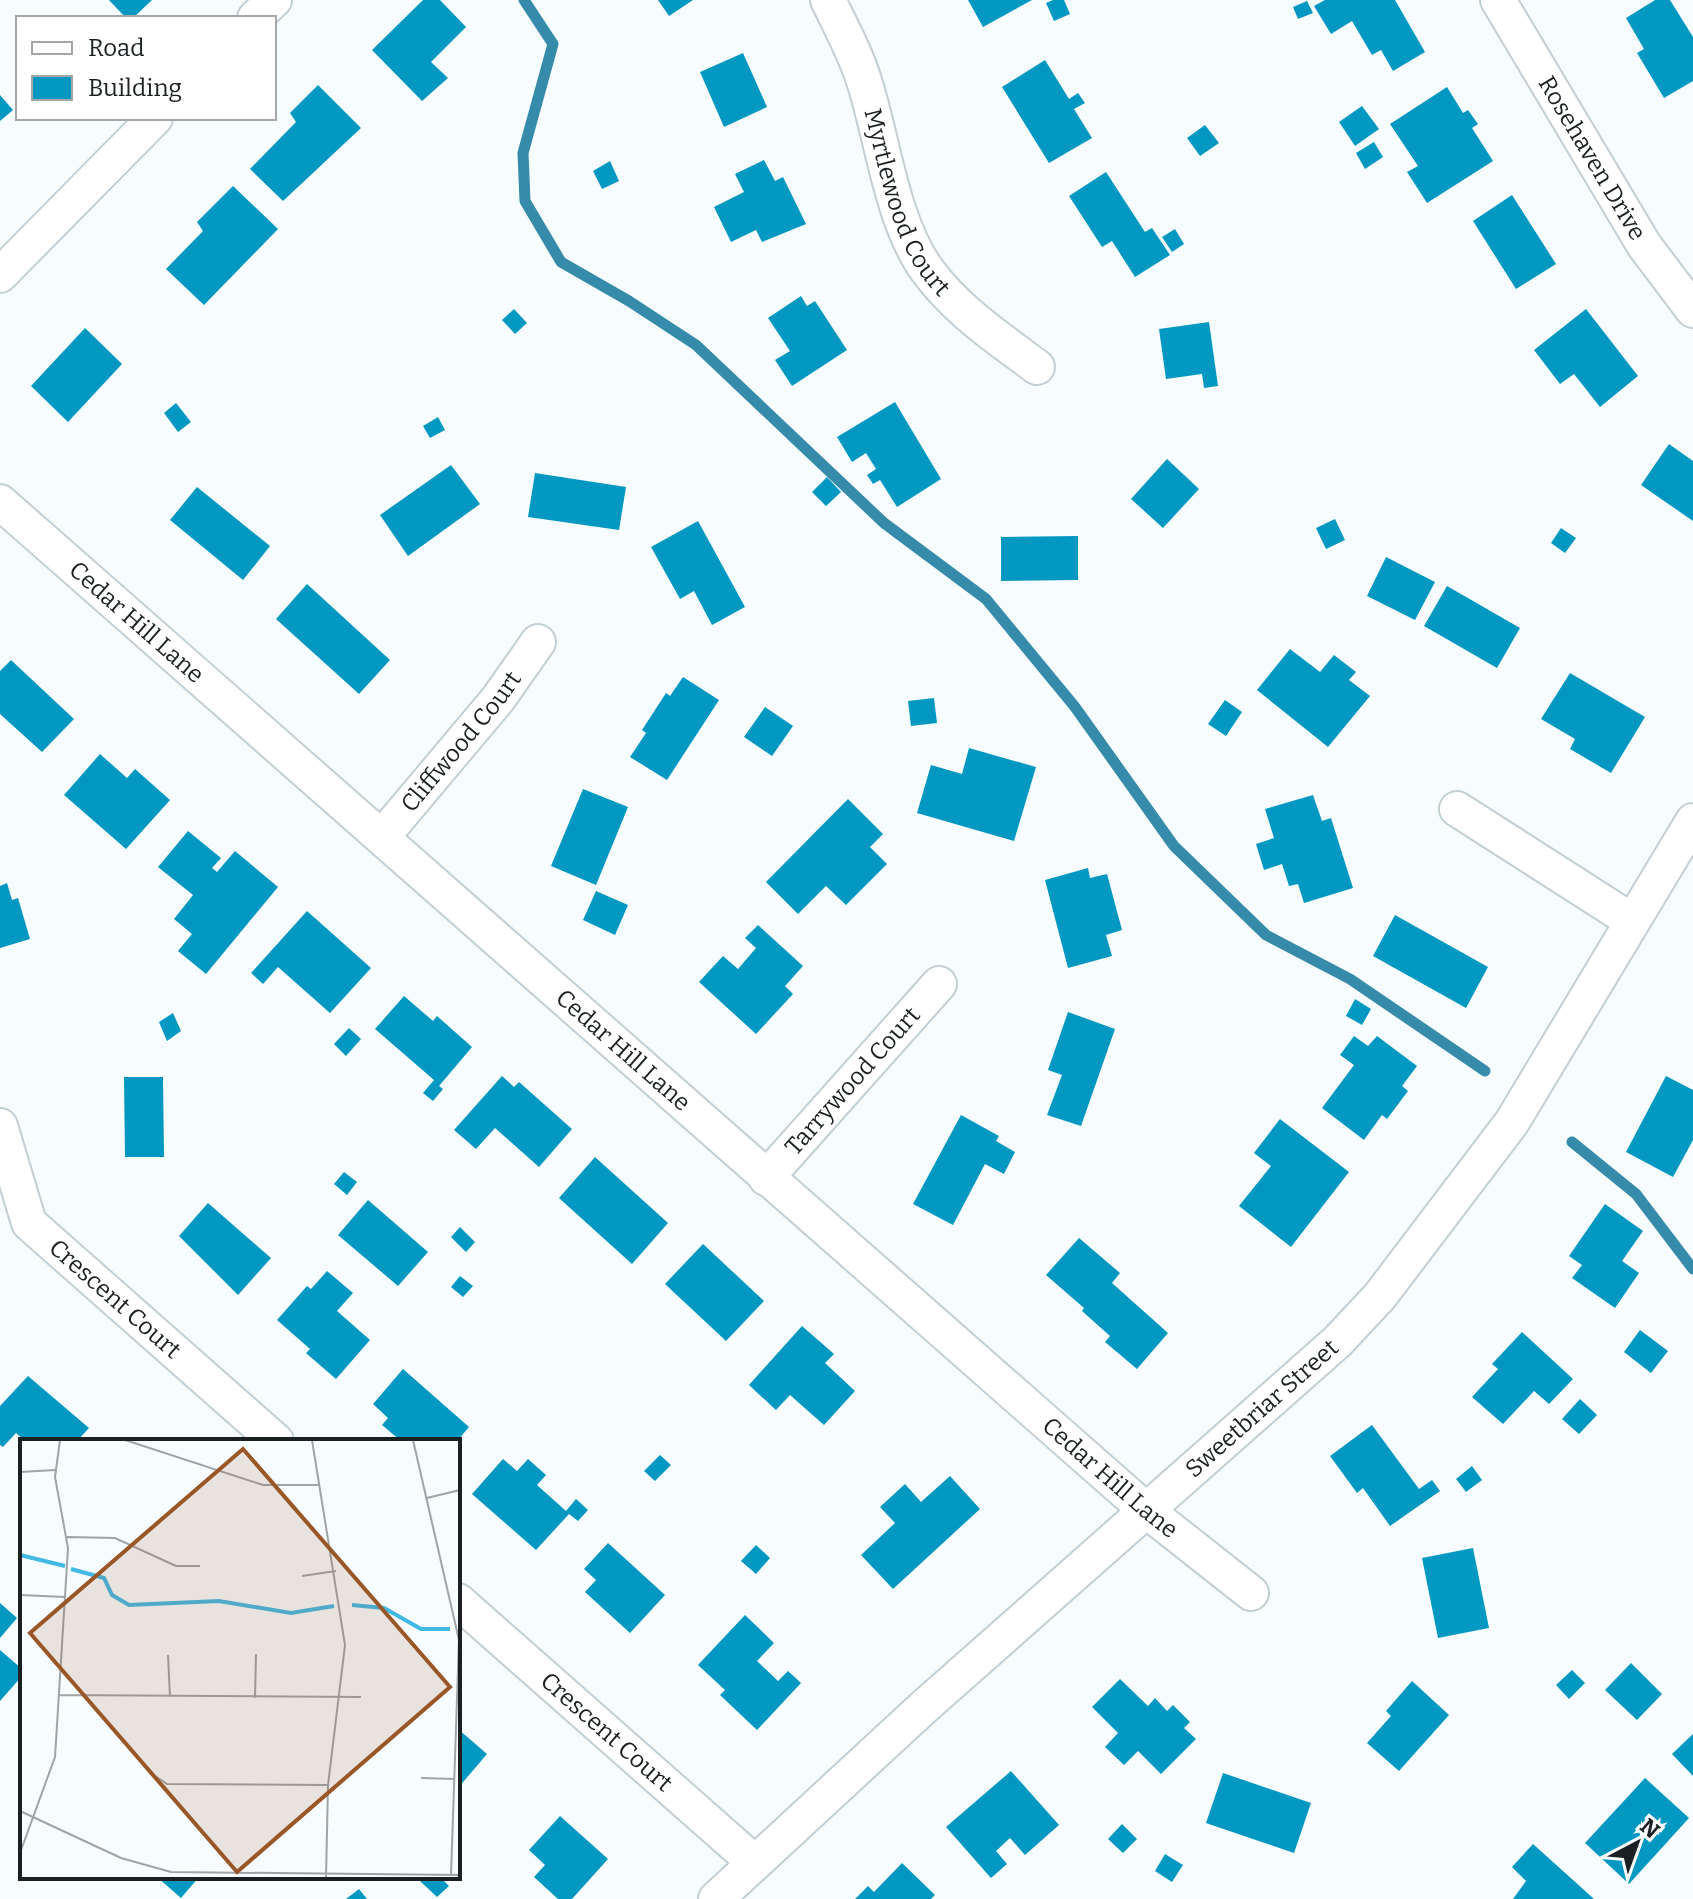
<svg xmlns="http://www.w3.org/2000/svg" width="1693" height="1899" font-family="Bitter,serif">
<rect width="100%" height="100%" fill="#f7fcff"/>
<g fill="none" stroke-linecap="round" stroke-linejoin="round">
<path stroke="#368baa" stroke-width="11" d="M524,0L553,44L523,153L525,201L561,262L629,301L696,345L884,523L986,599L1075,707L1174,846L1266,935L1350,979L1485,1071
M1572,1142L1636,1194L1693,1269"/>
</g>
<path fill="#0398c2" d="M109,0H152L133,18H126Z
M423,0H440L466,27L431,62L448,78L422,101L372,50Z
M658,0H693L669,16Z
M968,0H1032L983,27Z
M1053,0H1064L1070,14L1054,21L1046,3Z
M1325,0H1395L1425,52L1393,71L1381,50L1372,55L1352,21L1331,34L1314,6Z
M1655,0H1670L1693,37V81L1664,98L1637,53L1644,49L1626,18Z
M1307,1L1313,13L1298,19L1293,7Z
M743,53L767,107L724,127L700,72Z
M1045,60L1069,99L1078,93L1085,103L1074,109L1092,138L1049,163L1002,87Z
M318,85L361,128L283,201L250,169L296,122L290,113Z
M1447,87L1463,113L1468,110L1478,124L1472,128L1493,161L1427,203L1407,172L1418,166L1390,124Z
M0,95L13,110L0,121Z
M1362,106L1379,129L1355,146L1339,122Z
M1205,125L1219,143L1200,156L1187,138Z
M1374,142L1383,157L1365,169L1356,153Z
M764,160L775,181L783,177L806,224L762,242L756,230L731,242L714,207L744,192L735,174Z
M610,161L619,181L602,189L593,171Z
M1106,172L1145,232L1152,228L1170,255L1135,277L1112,241L1102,247L1069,196Z
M233,186L278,229L204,305L166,269L203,231L197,222Z
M1512,195L1556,264L1516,289L1473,221Z
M1175,229L1184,244L1172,252L1162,237Z
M801,296L807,306L815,301L847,350L792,386L775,360L790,351L768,318Z
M514,309L527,323L515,334L502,320Z
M1586,309L1638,376L1600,407L1574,374L1560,384L1534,350Z
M1209,322L1218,386L1204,388L1202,374L1166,379L1159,329Z
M85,328L122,364L68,422L31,386Z
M895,402L941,479L897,507L880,480L873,484L867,475L876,469L866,453L852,462L837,437Z
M176,403L191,422L178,432L164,413Z
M438,417L445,430L430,438L423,426Z
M1669,444L1693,461V521L1641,485Z
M1167,459L1199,489L1163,528L1131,499Z
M451,465L480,504L408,556L380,515Z
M535,473L626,487L619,530L528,517Z
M827,477L841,492L826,506L812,492Z
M197,487L270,546L243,580L170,520Z
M1335,519L1345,540L1326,549L1316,528Z
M698,521L745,607L712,625L694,591L680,599L651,547Z
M1561,528L1576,538L1565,553L1551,543Z
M1078,536V580L1001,581V537Z
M1386,557L1435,582L1415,620L1367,596Z
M307,584L390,660L359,694L276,619Z
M1447,586L1520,628L1497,668L1424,626Z
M1290,649L1320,672L1334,655L1356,672L1349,680L1370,696L1328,747L1257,690Z
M11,660L74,719L42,752L0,714V671Z
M1570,673L1645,717L1611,773L1570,749L1575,739L1541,719Z
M683,677L719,700L667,780L630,757L646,733L642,730L666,693L670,696Z
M934,698L937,723L911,726L908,701Z
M1225,700L1242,712L1226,736L1208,724Z
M765,707L793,726L772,756L744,737Z
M969,748L1036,767L1014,841L917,813L931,765L962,774Z
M100,754L127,778L135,769L170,800L126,849L64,795Z
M583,789L628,807L596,885L551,866Z
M1313,795L1322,821L1331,818L1353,888L1304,903L1298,884L1289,886L1282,864L1264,870L1256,844L1274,838L1265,809Z
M848,799L883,834L870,847L887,864L846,905L826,886L798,914L766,882Z
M188,831L221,858L212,868L217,872L235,851L278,887L206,974L178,951L192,934L174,919L193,895L158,867Z
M1088,868L1090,878L1107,874L1122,930L1106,935L1112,956L1068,968L1045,880Z
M7,883L12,900L18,898L30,939L0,948V886Z
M596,891L628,905L615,935L583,920Z
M307,911L371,968L330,1013L278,967L263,984L251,973Z
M1395,915L1488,967L1466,1008L1373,956Z
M758,925L803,966L785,986L793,994L756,1034L699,982L723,956L738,969L756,948L745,938Z
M404,996L433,1021L437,1016L472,1047L439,1086L443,1089L433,1101L423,1093L434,1080L375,1029Z
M1355,999L1371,1009L1362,1025L1346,1016Z
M1068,1012L1115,1029L1081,1126L1047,1115L1062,1075L1048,1070Z
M173,1013L181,1031L167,1041L159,1022Z
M349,1028L361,1039L346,1056L334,1044Z
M1354,1036L1368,1046L1377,1036L1417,1066L1402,1086L1408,1091L1387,1119L1382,1115L1364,1140L1322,1108L1354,1065L1340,1055Z
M502,1076L514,1087L519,1082L572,1129L539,1167L495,1128L476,1149L454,1130Z
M1666,1076L1693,1090V1140L1673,1177L1626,1152Z
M124,1077H163L164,1157H125Z
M961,1115L999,1136L996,1141L1015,1152L1004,1174L985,1164L953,1225L913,1204Z
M1280,1119L1349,1172L1291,1247L1239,1206L1271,1166L1254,1153Z
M595,1157L668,1223L632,1264L559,1198Z
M344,1172L357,1182L347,1195L334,1184Z
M368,1200L428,1252L398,1286L338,1235Z
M208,1203L271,1258L238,1295L179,1236Z
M1605,1204L1643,1231L1622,1261L1639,1273L1615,1308L1572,1278L1582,1265L1569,1256Z
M460,1227L475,1242L466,1252L451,1237Z
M1079,1238L1120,1273L1112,1283L1168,1333L1137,1369L1105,1342L1110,1336L1082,1311L1084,1308L1046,1275Z
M703,1244L764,1301L726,1341L665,1284Z
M327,1271L353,1293L337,1311L370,1340L336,1379L306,1353L310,1349L277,1320L307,1286L311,1289Z
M460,1276L473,1286L463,1297L451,1287Z
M802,1326L834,1354L825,1363L855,1391L824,1425L790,1395L776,1410L749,1385Z
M1640,1330L1668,1351L1651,1373L1624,1352Z
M1522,1332L1573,1379L1549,1404L1534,1391L1503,1424L1472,1397L1498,1369L1492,1364Z
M403,1369L469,1427L457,1441H401L382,1425L388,1418L373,1404Z
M28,1376L89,1428L77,1441H25L16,1433L3,1447L0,1445V1406Z
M1580,1399L1597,1415L1579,1434L1562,1419Z
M1372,1425L1419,1489L1432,1480L1440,1491L1390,1526L1363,1488L1357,1493L1330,1456Z
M660,1455L671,1465L655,1481L644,1471Z
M503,1459L517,1471L528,1459L546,1475L537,1485L566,1511L576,1499L588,1510L578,1521L569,1514L536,1550L472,1494Z
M1472,1466L1482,1480L1466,1492L1456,1479Z
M950,1476L980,1509L893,1589L861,1555L895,1523L880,1507L905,1484L921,1502Z
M608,1543L665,1595L630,1633L585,1592L596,1580L584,1569Z
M756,1545L770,1558L756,1574L741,1561Z
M1473,1548L1489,1628L1438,1638L1422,1558Z
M0,1603L17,1618L0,1638Z
M745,1615L774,1643L757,1661L778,1681L788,1671L801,1683L757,1730L720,1695L725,1690L698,1665Z
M0,1650L22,1669V1676L0,1701Z
M1631,1663L1662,1694L1637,1720L1605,1690Z
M1572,1670L1585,1683L1569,1699L1556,1685Z
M1120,1679L1148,1706L1155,1698L1167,1711L1173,1705L1190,1722L1184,1728L1196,1739L1161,1774L1138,1751L1124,1765L1105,1747L1118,1733L1092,1707Z
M1412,1681L1449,1715L1399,1771L1367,1743L1391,1716L1386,1711Z
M458,1729L487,1754L458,1788Z
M1693,1734V1776L1672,1754Z
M1011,1771L1059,1825L1025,1855L1010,1838L996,1851L1007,1864L991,1878L946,1827Z
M1223,1773L1311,1803L1294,1853L1206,1823Z
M1645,1778L1689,1818L1629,1884L1585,1843Z
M560,1816L608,1859L572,1899H558L534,1877L545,1865L529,1850Z
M1122,1824L1137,1839L1123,1853L1108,1839Z
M1533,1844L1594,1899H1513L1526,1881L1512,1867Z
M1165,1854L1183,1865L1172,1882L1155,1871Z
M902,1863L935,1895L931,1899H855L868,1886L874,1892Z
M157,1877H199L181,1898Z
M423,1877H440L449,1886L437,1897L420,1881Z
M359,1889L367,1899H346Z"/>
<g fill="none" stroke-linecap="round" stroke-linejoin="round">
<g stroke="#c2cfd5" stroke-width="38">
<g id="minor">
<path id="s1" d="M828,0C841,27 857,56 865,84C883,141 892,222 927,270C956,310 998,338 1037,367"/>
<path id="s2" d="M1498,0L1644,245L1693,310"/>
<path d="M255,18L274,0"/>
<path d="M0,275L155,118"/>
<path id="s3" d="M0,502L1147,1511L1251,1593"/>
<path d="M1457,809L1632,921"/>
<path id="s4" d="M382,837L498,699L538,642"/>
<path id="s5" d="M0,1126L29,1223L276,1441"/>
<path id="s6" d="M766,1178L939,984"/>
<path id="s7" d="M458,1601L754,1862"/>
<path id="s8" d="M716,1899L925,1706L1338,1341L1380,1296L1512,1122L1693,821"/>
</g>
</g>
<use href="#minor" stroke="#fff" stroke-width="34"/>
</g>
<g text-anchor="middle" stroke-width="8" stroke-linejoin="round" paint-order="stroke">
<g font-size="24" fill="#1b2022" stroke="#fff">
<text dy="8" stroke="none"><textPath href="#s2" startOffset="184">Rosehaven Drive</textPath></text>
<text dy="8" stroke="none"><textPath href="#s1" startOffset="218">Myrtlewood Court</textPath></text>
<text dy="8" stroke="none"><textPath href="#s3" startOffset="182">Cedar Hill Lane</textPath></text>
<text dy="8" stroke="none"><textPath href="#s4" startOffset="124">Cliffwood Court</textPath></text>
<text dy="8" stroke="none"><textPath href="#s3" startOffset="830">Cedar Hill Lane</textPath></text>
<text dy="8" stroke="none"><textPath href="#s6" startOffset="130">Tarrywood Court</textPath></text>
<text dy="8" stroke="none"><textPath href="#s5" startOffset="216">Crescent Court</textPath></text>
<text dy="8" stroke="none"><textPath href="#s8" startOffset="734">Sweetbriar Street</textPath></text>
<text dy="8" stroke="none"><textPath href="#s3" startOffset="1478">Cedar Hill Lane</textPath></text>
<text dy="8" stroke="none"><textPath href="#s7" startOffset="198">Crescent Court</textPath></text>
</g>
</g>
<g transform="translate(20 1439)">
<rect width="440" height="440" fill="#f7fcff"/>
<path fill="none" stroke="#41b9e4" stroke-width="4" d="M0,116L45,127M51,130L84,139L92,156L109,166L199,162L271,174L314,167M332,166L364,169L401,190H430"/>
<path fill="none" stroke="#9fa4a7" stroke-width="2" d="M105,1L243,46H299M292,1L325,206L308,346L306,439M393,1L439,201L431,436M0,33L35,31M407,59L440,51M47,98L95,99L156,127H180M282,137L316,132M0,156L45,158M148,216L150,258M39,256L341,258M235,259L236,215M129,333L147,345L308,346M401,339L434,340M0,372L101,419L151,433L440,436M0,414L35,318L48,109L35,38L40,1"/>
<path fill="#995627" fill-opacity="0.15" stroke="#995627" stroke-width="4" d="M223,10L430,248L217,433L10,194Z"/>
<rect width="440" height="440" fill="none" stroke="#1b2022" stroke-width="4"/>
</g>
<rect x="16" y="16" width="260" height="104" fill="#ffffff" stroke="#a4a6a7" stroke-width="2"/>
<rect x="32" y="42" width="40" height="12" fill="#ffffff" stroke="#a4a6a7" stroke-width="2"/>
<text x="88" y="56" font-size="24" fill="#1b2022">Road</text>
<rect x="32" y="76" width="40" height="24" fill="#0398c2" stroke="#a4a6a7" stroke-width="2"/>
<text x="88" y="96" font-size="24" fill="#1b2022">Building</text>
<g transform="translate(1637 1843) rotate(41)" stroke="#ffffff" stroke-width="6" paint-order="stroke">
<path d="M0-6L14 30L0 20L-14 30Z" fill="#1b2022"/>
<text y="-12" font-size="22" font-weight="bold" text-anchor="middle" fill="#1b2022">N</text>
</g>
</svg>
